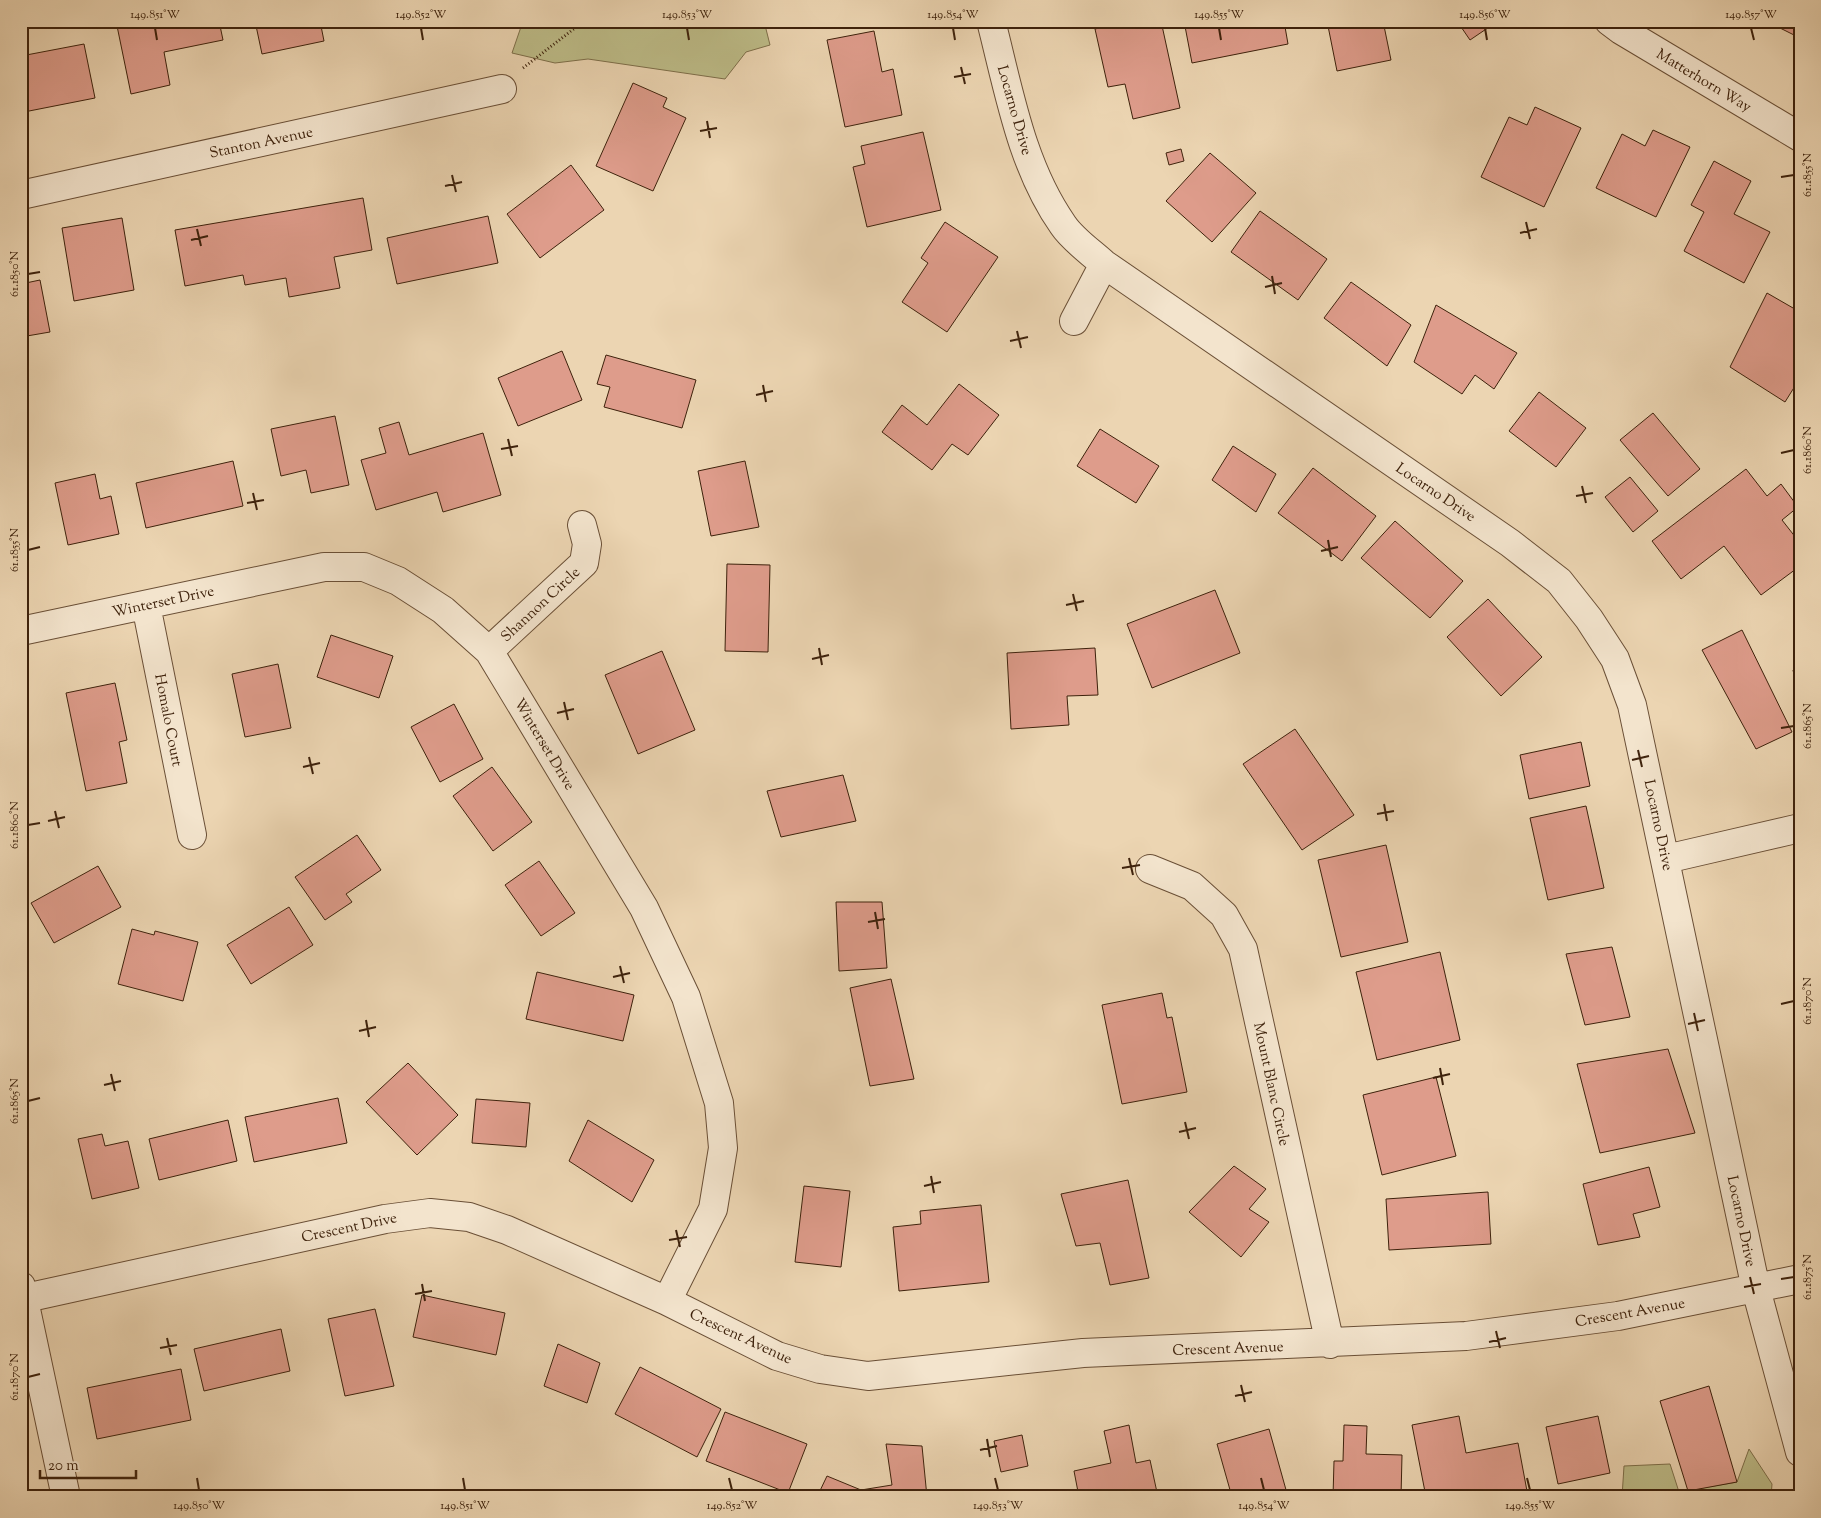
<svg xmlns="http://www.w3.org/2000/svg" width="1821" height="1518" font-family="'Sorts Mill Goudy',serif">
<rect width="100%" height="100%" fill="#ecd5b2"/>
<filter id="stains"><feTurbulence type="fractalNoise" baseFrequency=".004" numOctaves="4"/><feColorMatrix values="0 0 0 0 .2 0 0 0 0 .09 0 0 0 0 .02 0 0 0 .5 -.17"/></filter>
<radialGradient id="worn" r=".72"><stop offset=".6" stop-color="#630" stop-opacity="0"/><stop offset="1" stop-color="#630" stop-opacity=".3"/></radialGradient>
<path fill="#bdbc88" stroke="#7e6f4a" d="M523,21H764L770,45L746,52L725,79L588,59L555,63L512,53Z
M1749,1449L1772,1484L1771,1497H1622L1624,1466L1670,1464L1679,1492L1737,1482Z"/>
<path fill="#de9c8b" stroke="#3e220c" d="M116,21H219L223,40L164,52L170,85L131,94Z
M255,21H320L324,41L262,54Z
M1129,21H1161L1180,108L1133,119L1125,84L1108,87L1095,29Z
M1184,21H1284L1288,44L1192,63Z
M1327,21H1383L1391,60L1337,71Z
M1457,21H1498L1470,40Z
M1766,21H1800V38Z
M874,31L882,72L893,69L902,115L845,127L827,40Z
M84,44L95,98L24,112L21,97V56Z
M633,83L667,98L663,107L686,118L653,191L596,166Z
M1535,107L1581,128L1544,207L1481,177L1509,117L1527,125Z
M1653,130L1690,147L1656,217L1596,188L1622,134L1645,146Z
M923,132L941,210L867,227L853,167L865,164L861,146Z
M1181,149L1184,161L1169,165L1166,153Z
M1210,153L1256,193L1212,242L1166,201Z
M1714,161L1751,181L1734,214L1770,232L1744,283L1684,251L1704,212L1691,205Z
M571,165L604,210L540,258L507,214Z
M363,198L372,250L334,257L340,288L289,297L286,278L245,285L243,275L185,286L175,230Z
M1260,211L1327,259L1298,300L1231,252Z
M488,216L498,263L397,284L387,238Z
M122,218L134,290L74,301L62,228Z
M945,222L998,257L947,332L902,302L928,263L921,258Z
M40,280L50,332L21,337V284Z
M1351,282L1411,325L1387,366L1324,318Z
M1767,293L1800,312V378L1785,402L1730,367Z
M1436,305L1517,353L1494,389L1475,375L1462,394L1414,362Z
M562,351L582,400L518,426L498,378Z
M606,355L696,380L682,428L604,407L610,387L597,384Z
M959,384L999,415L968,455L952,444L932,470L882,432L902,405L927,425Z
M1539,392L1586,428L1556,467L1509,431Z
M1653,413L1700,469L1668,496L1620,440Z
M335,416L349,485L311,493L306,470L281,476L271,429Z
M399,422L409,455L483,433L501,495L443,512L437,492L376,510L361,460L386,453L379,428Z
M1100,429L1159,466L1136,503L1077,466Z
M1233,446L1276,474L1256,512L1212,480Z
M233,461L243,506L146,528L136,483Z
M745,461L759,527L711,536L698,471Z
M1313,468L1376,516L1342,561L1278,513Z
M1746,469L1767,496L1781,484L1798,507L1782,520L1800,543V566L1761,595L1724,546L1681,579L1652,541Z
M95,474L100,499L111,496L119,534L68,545L55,483Z
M1630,477L1658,511L1633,532L1605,497Z
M1395,521L1463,581L1430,618L1361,558Z
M727,564L770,565L768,652L725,651Z
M1215,590L1240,653L1152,688L1127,624Z
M1488,599L1542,657L1501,696L1447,637Z
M1742,630L1792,732L1756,749L1702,650Z
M331,635L393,656L379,698L317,677Z
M1095,648L1098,695L1067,696L1069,725L1011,729L1007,653Z
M662,651L695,730L638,754L605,675Z
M278,664L291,728L245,737L232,674Z
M1800,669V702L1793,670Z
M115,683L127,740L119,742L127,783L86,791L66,693Z
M454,704L483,759L440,782L411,727Z
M1295,729L1354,815L1302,850L1243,764Z
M1581,742L1590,786L1529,799L1520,755Z
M492,767L532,822L493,851L453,796Z
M843,775L856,821L781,837L767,791Z
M1586,806L1604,888L1548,900L1530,818Z
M357,835L381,870L346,894L352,902L325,920L295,877Z
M1386,845L1408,942L1341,957L1318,860Z
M539,861L575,913L541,936L505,885Z
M98,866L121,907L54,943L31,903Z
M836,902H882L887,968L839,971Z
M289,907L313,945L251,984L227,945Z
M132,929L154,935L155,931L198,942L183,1001L118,984Z
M1612,947L1630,1017L1585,1025L1566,954Z
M1440,952L1460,1040L1377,1060L1356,972Z
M537,972L634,995L623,1041L526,1019Z
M891,979L914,1079L870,1086L850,988Z
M1162,993L1167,1018L1172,1017L1187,1092L1122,1104L1102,1005Z
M1668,1049L1695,1133L1600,1153L1577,1064Z
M408,1063L458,1115L417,1155L366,1102Z
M1436,1077L1456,1156L1382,1175L1363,1095Z
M338,1098L347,1143L254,1162L245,1117Z
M476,1099L530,1103L526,1147L472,1143Z
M228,1120L237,1161L159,1180L149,1139Z
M588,1120L654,1160L632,1202L569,1161Z
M102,1134L105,1146L128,1141L139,1188L92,1199L78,1139Z
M1234,1166L1266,1189L1249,1209L1269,1222L1241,1257L1189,1212Z
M1649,1167L1660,1207L1633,1214L1640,1237L1598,1245L1583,1184Z
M1128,1180L1149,1278L1110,1285L1100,1243L1076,1246L1061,1194Z
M804,1186L850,1191L841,1267L795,1262Z
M1488,1192L1491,1244L1389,1250L1386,1199Z
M981,1205L989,1282L899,1291L893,1227L921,1224L920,1211Z
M422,1295L505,1313L496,1355L413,1337Z
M375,1309L394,1386L345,1396L328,1319Z
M281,1329L290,1371L204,1391L194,1349Z
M558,1344L600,1363L587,1403L544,1386Z
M640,1367L721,1409L697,1457L615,1414Z
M181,1369L191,1420L97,1439L87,1388Z
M1709,1386L1737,1482L1688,1491L1660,1401Z
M725,1412L807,1444L788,1493L706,1461Z
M1459,1416L1466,1453L1518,1443L1527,1491L1495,1497H1426L1412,1425Z
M1598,1416L1610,1473L1558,1484L1546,1427Z
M1129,1425L1136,1463L1150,1460L1158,1497H1079L1074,1471L1111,1463L1104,1431Z
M1344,1425L1367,1426L1366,1454L1402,1455L1401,1497H1333L1334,1461H1343Z
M1269,1429L1288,1497H1232L1217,1444Z
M1022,1435L1028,1466L1001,1472L994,1441Z
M886,1444L922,1446L927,1497H817L827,1476L861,1490L892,1485Z"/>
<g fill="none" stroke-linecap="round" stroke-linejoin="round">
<g stroke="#6a4f36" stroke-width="30">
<path id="minor" d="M991,21C1009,91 1021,165 1063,225C1073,240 1091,252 1104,264L1510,543L1559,581L1589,619L1615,659L1632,705L1756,1289L1800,1452
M1609,21L1621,30L1800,137
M21,195L502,89
M1074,321L1104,264
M146,605L192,835
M21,631L324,567H364L398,581L443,610L489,651L644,908L686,997L719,1103L723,1148L713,1209L667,1301
M489,651L584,563L587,544L582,525
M1666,859L1800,828
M1150,869L1192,886L1224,915L1243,949L1330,1344
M21,1286L66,1497
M21,1299L385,1219L430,1213L469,1217L507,1230L667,1301L777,1356L820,1369L868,1376L1083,1353L1466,1336L1618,1316L1800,1279"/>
</g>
<path stroke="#3e220c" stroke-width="3" stroke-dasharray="1 2.5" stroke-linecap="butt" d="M767,21L790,25L806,21
M523,68L584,21"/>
<use href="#minor" stroke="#f3e4cd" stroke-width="28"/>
</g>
<path fill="none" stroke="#3e220c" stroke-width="2" d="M155,28L157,40M421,28L423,40M687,28L689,40M953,28L955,40M1219,28L1221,40M1485,28L1487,40M1751,28L1754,40M961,67L965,84M954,77L971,74M707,121L710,138M700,131L717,128M452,175L456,192M1781,177L1794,175M445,186L462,182M1526,222L1530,239M197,229L201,246M1520,233L1537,229M191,240L208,236M28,274L40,272M1272,276L1275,294M1265,287L1282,283M1017,331L1021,348M1010,341L1028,337M763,385L766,402M756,395L773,391M508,439L512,456M501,449L518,446M1781,453L1794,450M1582,486L1586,503M253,493L257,510M1576,496L1593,493M247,503L264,500M1328,540L1331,557M28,550L40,547M1321,551L1338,547M1073,594L1077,611M1066,605L1084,601M819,648L822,665M812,659L829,655M564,702L568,720M557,713L574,709M1781,728L1794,726M1638,750L1642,767M309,757L313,774M1632,760L1649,756M303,767L320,763M1384,804L1387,821M55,811L59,828M1377,814L1394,811M48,821L65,817M28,825L40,823M1129,858L1133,875M1122,868L1140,865M875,912L878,929M868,922L885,919M620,966L624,983M613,977L630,973M1781,1004L1794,1001M1694,1013L1698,1031M366,1020L369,1037M1688,1024L1705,1020M359,1031L376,1027M1440,1068L1443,1085M111,1074L115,1091M1433,1078L1450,1074M104,1085L121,1081M28,1101L40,1098M1185,1122L1189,1139M1179,1132L1196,1128M931,1176L934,1193M924,1186L941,1182M676,1230L680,1247M669,1240L687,1237M1750,1277L1754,1294M1781,1279L1794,1277M422,1284L425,1301M1744,1287L1761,1284M415,1294L432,1291M1496,1331L1500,1348M167,1338L171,1355M1489,1342L1506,1338M160,1348L177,1345M28,1377L40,1374M1241,1385L1245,1402M1235,1396L1252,1392M987,1439L990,1457M980,1450L997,1446M197,1478L199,1490M463,1478L465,1490M729,1478L732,1490M995,1478L998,1490M1261,1478L1264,1490M1527,1478L1530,1490"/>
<g text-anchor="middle" stroke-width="4" stroke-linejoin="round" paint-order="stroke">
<g font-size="15" fill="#3e220c" stroke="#f3e4cd">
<text transform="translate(1704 80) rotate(31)" y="5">Matterhorn Way</text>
<text transform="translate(1015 110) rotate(74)" y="5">Locarno Drive</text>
<text transform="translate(261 142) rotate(-12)" y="5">Stanton Avenue</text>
<text transform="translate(1436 492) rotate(34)" y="5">Locarno Drive</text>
<text transform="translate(163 601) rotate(-12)" y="5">Winterset Drive</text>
<text transform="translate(540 604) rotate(-43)" y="5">Shannon Circle</text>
<text transform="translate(169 720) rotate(79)" y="5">Homalo Court</text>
<text transform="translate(545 744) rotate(59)" y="5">Winterset Drive</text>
<text transform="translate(1659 825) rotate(78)" y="5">Locarno Drive</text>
<text transform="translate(1272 1084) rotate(78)" y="5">Mount Blanc Circle</text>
<text transform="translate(1742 1221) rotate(78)" y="5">Locarno Drive</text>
<text transform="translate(349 1227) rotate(-12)" y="5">Crescent Drive</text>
<text transform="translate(1630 1312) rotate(-10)" y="5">Crescent Avenue</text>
<text transform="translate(741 1336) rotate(25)" y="5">Crescent Avenue</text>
<text transform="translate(1228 1348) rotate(-2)" y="5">Crescent Avenue</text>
</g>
</g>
<rect width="1821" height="1518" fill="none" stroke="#ecd5b2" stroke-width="55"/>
<path d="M40 1470v8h96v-8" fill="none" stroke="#3e220c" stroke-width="2.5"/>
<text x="48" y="1470" font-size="15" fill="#3e220c" stroke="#f3e4cd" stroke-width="4" paint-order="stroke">20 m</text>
<rect x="28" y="28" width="1766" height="1462" fill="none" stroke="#3e220c" stroke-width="2"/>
<g font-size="12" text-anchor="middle" fill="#3e220c">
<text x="155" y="18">149.851°W</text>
<text x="421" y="18">149.852°W</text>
<text x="687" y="18">149.853°W</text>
<text x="953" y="18">149.854°W</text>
<text x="1219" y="18">149.855°W</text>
<text x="1485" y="18">149.856°W</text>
<text x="1751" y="18">149.857°W</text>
<text transform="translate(1807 175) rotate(-90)" y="4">61.1855°N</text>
<text transform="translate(14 274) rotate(-90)" y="4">61.1850°N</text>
<text transform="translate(1807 450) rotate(-90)" y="4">61.1860°N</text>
<text transform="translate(14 550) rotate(-90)" y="4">61.1855°N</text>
<text transform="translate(1807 726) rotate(-90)" y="4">61.1865°N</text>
<text transform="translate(14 825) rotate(-90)" y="4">61.1860°N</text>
<text transform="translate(1807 1001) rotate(-90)" y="4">61.1870°N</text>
<text transform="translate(14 1101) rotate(-90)" y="4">61.1865°N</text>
<text transform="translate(1807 1277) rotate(-90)" y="4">61.1875°N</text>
<text transform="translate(14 1377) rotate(-90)" y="4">61.1870°N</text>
<text x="199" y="1509">149.850°W</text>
<text x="465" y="1509">149.851°W</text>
<text x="732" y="1509">149.852°W</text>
<text x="998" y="1509">149.853°W</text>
<text x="1264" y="1509">149.854°W</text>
<text x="1530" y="1509">149.855°W</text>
</g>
<rect width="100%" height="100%" filter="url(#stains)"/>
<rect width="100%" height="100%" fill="url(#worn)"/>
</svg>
